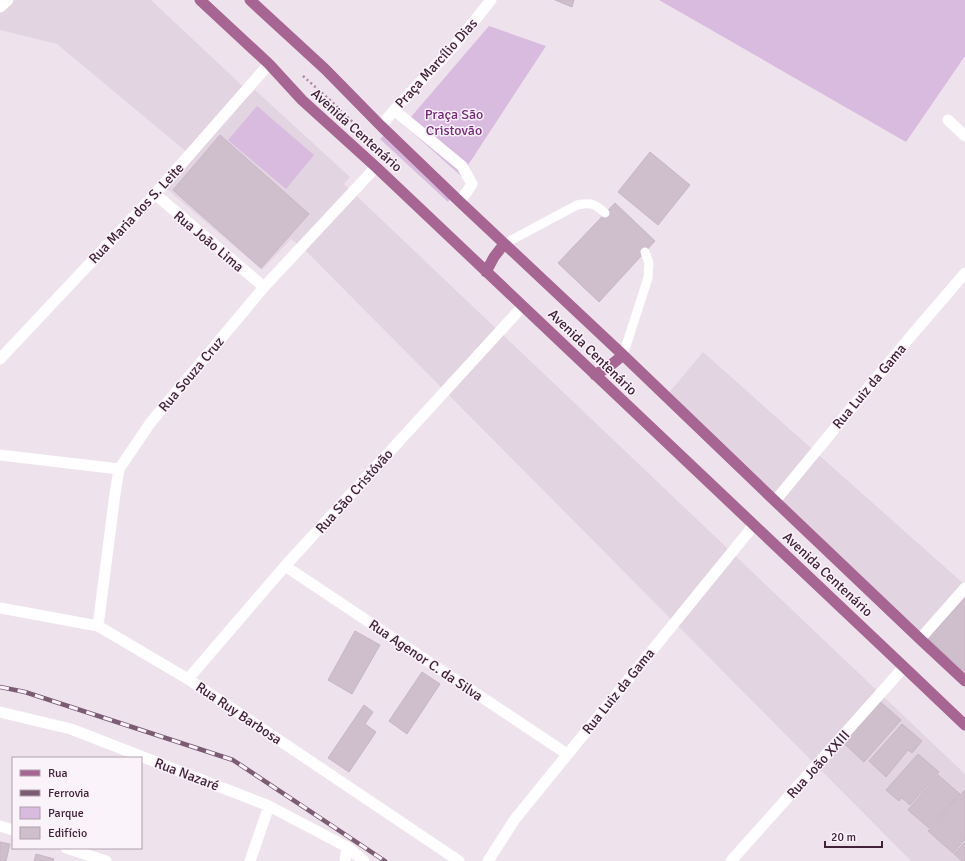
<svg xmlns="http://www.w3.org/2000/svg" width="965" height="861" font-family="Signika,sans-serif">
<rect width="100%" height="100%" fill="#eee3ed"/>
<path fill="#e2d4e1" d="M0,0H151L251,94L255,90L350,177L344,184L965,774V861H911L303,248L291,239L262,270L167,189L194,158L57,44L0,30Z
M703,352L965,585V677L667,395Z"/>
<path fill="#dabbe0" d="M659,0H965V56L906,142Z
M489,26L546,46L461,176L404,125Z
M257,106L314,155L286,189L228,140Z
M388,132L453,193L448,202L380,139Z"/>
<path fill="#cfbfcd" stroke="#c8b5c5" d="M555,0H574L572,7Z
M220,135L309,214L261,268L173,190Z
M650,152L690,185L658,225L618,192Z
M615,203L655,241L599,302L558,263Z
M965,598V672L928,639Z
M355,631L380,645L352,694L328,680Z
M422,672L440,684L407,734L389,721Z
M877,699L901,720L864,762L840,740Z
M364,705L373,712L365,724L376,732L349,772L328,758Z
M902,724L922,741L912,753L908,750L886,777L869,761Z
M918,754L939,772L910,805L902,798L899,801L886,790Z
M938,775L960,794L929,828L908,810Z
M965,790V839L953,853L928,831Z
M0,842L10,844L6,861H0Z
M965,842V861H962L954,854Z
M36,854L54,859L53,861H34Z"/>
<g fill="none" stroke-linecap="round" stroke-linejoin="round">
<path stroke="#b382a7" stroke-width="2.5" stroke-dasharray="2 3" stroke-linecap="butt" d="M303,76L330,100L365,134"/>
<path stroke="#fff" stroke-width="9" d="M504,244L577,205C592,202 595,204 605,213
M623,355L648,278L649,263L645,252"/>
<path stroke="#fff" stroke-width="11" d="M394,110L462,166L472,184L460,202
M948,120L965,136
M381,126L394,110L455,45L491,0
M155,194L264,287
M0,359L155,194L269,64
M0,455L119,469
M775,501L911,336L965,273
M285,566L567,754
M0,608L98,626L188,679L459,861
M98,626L115,494L119,469L151,422L264,287L376,167
M920,639L965,588
M188,679L285,566L523,306
M0,712L71,729L269,806L347,847L364,861
M0,826L13,830
M66,848L106,861
M250,861L269,806
M345,861L347,847
M488,861L515,819L754,525
M731,861L904,667"/>
<path stroke="#fff" stroke-width="11" d="M0,7L8,0"/>
<path stroke="#a66592" stroke-width="11" d="M200,0L269,64L302,100L376,167L754,525L904,667L965,725
M250,0L325,69L381,126L460,202L623,355L775,501L920,639L965,681
M486,272L494,257L504,244
M595,375L611,365L623,355"/>
<g stroke="#7c5c73" stroke-width="4.5">
<path id="rail" d="M0,687L25,692L233,760L385,861"/>
</g>
<use href="#rail" stroke="#faf4fa" stroke-width="3" stroke-dasharray="9" stroke-linecap="butt"/>
</g>
<g text-anchor="middle" stroke-width="3" stroke-linejoin="round" paint-order="stroke">
<g font-size="14" fill="#412238" stroke="#faf4fa">
<text transform="translate(436 63) rotate(-48)" y="5">Praça Marcílio Dias</text>
<text transform="translate(357 130) rotate(42)" y="5">Avenida Centenário</text>
<text transform="translate(136 213) rotate(-47)" y="5">Rua Maria dos S. Leite</text>
<text transform="translate(209 241) rotate(40)" y="5">Rua João Lima</text>
<text transform="translate(593 352) rotate(44)" y="5">Avenida Centenário</text>
<text transform="translate(191 374) rotate(-50)" y="5">Rua Souza Cruz</text>
<text transform="translate(869 386) rotate(-50)" y="5">Rua Luiz da Gama</text>
<text transform="translate(354 491) rotate(-48)" y="5">Rua São Cristóvão</text>
<text transform="translate(828 574) rotate(43)" y="5">Avenida Centenário</text>
<text transform="translate(426 660) rotate(34)" y="5">Rua Agenor C. da Silva</text>
<text transform="translate(618 691) rotate(-51)" y="5">Rua Luiz da Gama</text>
<text transform="translate(239 713) rotate(34)" y="5">Rua Ruy Barbosa</text>
<text transform="translate(818 764) rotate(-48)" y="5">Rua João XXIII</text>
<text transform="translate(187 774) rotate(21)" y="5">Rua Nazaré</text>
</g>
<g font-size="14" fill="#77297a" stroke="#faf4fa">
<text x="454" y="119">Praça São<tspan x="454" dy="16">Cristovão</tspan></text>
</g>
</g>
<rect x="12" y="757" width="130" height="92" fill="#faf4fa" stroke="#b0a0ac"/>
<rect x="20" y="770" width="20" height="6" fill="#a66592" stroke="#b0a0ac"/>
<text x="48" y="777" font-size="12" fill="#412238">Rua</text>
<rect x="20" y="790" width="20" height="6" fill="#7c5c73" stroke="#b0a0ac"/>
<text x="48" y="797" font-size="12" fill="#412238">Ferrovia</text>
<rect x="20" y="807" width="20" height="12" fill="#dabbe0" stroke="#b0a0ac"/>
<text x="48" y="817" font-size="12" fill="#412238">Parque</text>
<rect x="20" y="827" width="20" height="12" fill="#cfbfcd" stroke="#b0a0ac"/>
<text x="48" y="837" font-size="12" fill="#412238">Edifício</text>
<path d="M825 841v6h57v-6" fill="none" stroke="#412238" stroke-width="2"/>
<text x="831" y="841" font-size="12" fill="#412238" stroke="#faf4fa" stroke-width="3" paint-order="stroke">20 m</text>
</svg>
